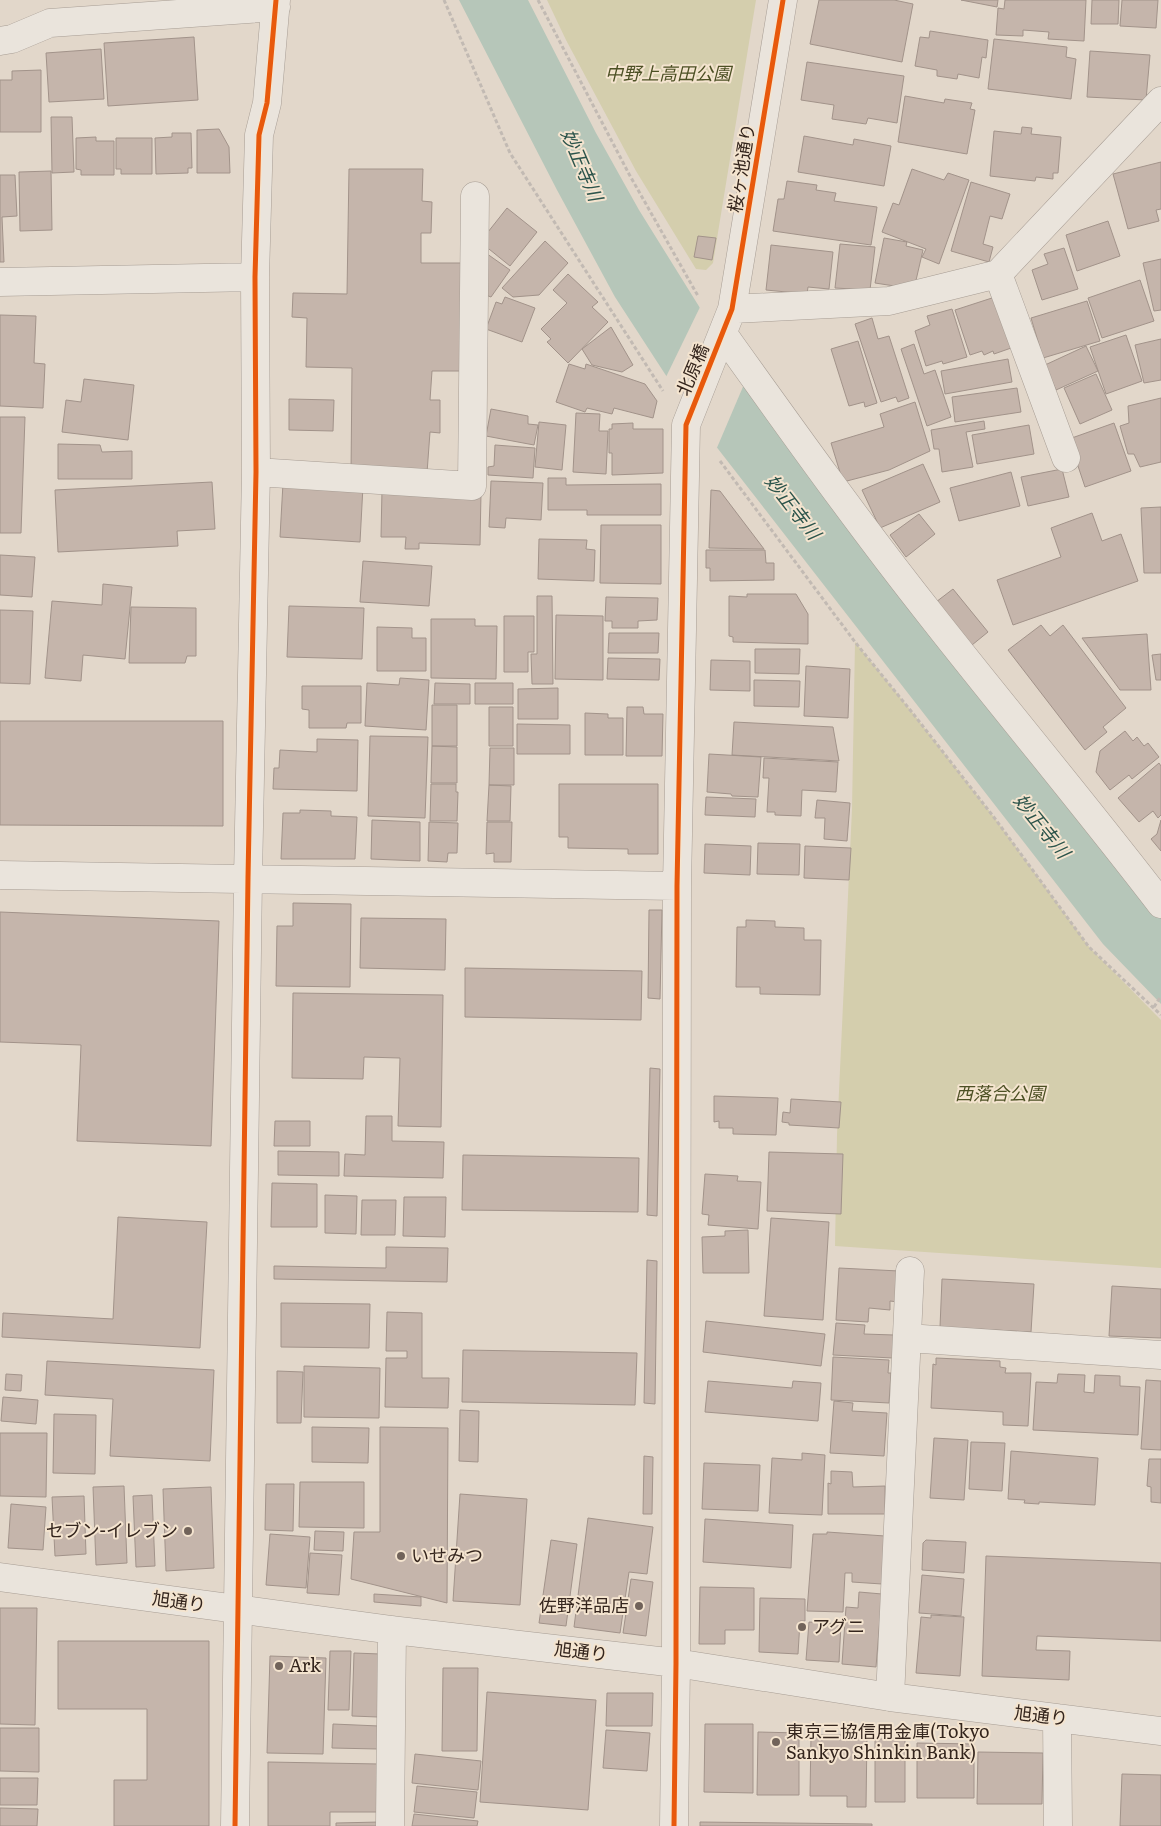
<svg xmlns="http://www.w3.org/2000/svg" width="1161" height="1826" font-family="Literata,'Noto Sans JP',serif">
<rect width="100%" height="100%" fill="#e2d7ca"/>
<path fill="#d4cead" d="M547,0H756L713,263L706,270L696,269L636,171L566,40Z
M855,642L911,711L993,816L1089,947L1161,1020V1268L835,1246L837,1135L852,809Z"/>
<path fill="#b6c6b9" d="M459,0H528L596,133L639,210L700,308L1161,917V1004L1103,944L708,436L665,374L615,297L557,190Z"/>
<path fill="#e2d7ca" d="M701,305L748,375L716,450L665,379Z"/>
<path fill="#c5b5ab" stroke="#a2938a" d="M819,0H894L913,4L902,62L810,44Z
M961,0H998L997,7Z
M1005,0H1086L1084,41L1048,39L1049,32L1023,30V36L996,35L998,8L1004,9Z
M1092,0H1119L1118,24H1091Z
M1122,0H1158L1156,28L1120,26Z
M930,31L988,40L986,58L982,57L979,78L958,74L957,79L937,76V70L915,66L920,37L929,38Z
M194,37L198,100L108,106L104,43Z
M994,39L1067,47L1066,57L1076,59L1071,99L988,89Z
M101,49L104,99L49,102L46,53Z
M1090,51L1150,55L1146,100L1087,97Z
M807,62L904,76L897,123L868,118L866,124L832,119L834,105L801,100Z
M41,70V132H0V80H12V71Z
M905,96L944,103L945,99L972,103L970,109L975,110L967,154L898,142Z
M51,117H72L74,172L52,173Z
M1022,127L1032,128L1031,134L1061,137L1058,173H1053V179L1036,177L1035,181L990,176L994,131L1021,134Z
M219,129L229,147L230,173H197V130Z
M172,133H191L192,168H188V173L156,174L155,138L172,137Z
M804,136L853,145L854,139L891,146L884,186L798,172Z
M96,137V141H114V175H81V170L76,169V138Z
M116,138H152V174H121V169H116Z
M1161,162V209L1156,210L1159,221L1128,229L1113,174Z
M349,169H423L422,201L432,202L431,233H421V263H471L469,371H432L430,400H440V433L430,432L427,473H351L352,368L306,367L307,318L292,317L293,293L347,294Z
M912,169L944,180L948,173L969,180L939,264L922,257L926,249L882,232L893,203L899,205Z
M51,171L52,230L20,231L19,172Z
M0,175H15L17,216L2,217L4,262H0Z
M787,181L817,185L816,190L836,193L834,201L877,207L871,245L773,231L778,199H784Z
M971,182L1010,194L1002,219L990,216L983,244L993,247L989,262L951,251Z
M507,208L537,232L510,266L484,245V237Z
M1108,221L1120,256L1077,271L1066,235Z
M698,236L716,238L712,260L694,257Z
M884,238L907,242L906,246L923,250L914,289L875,283Z
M545,241L568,263L539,295L513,297L502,288Z
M840,244L875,247L870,290L835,288Z
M771,245L833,252L829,289L808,287L807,294L766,290Z
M1064,248L1078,289L1042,300L1032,270L1048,264L1044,254Z
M483,251L510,270L491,297L483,294Z
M1161,259V310L1154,311L1143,263Z
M568,274L598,302L592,307L608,322L568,363L547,342L551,339L541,329L567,303L553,290Z
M1140,280L1154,321L1102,338L1088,298Z
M505,297L535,308L522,342L486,329L496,302L502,304Z
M995,297L1014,347L994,354L993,351L984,355L982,351L970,355L955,310Z
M1087,301L1100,341L1043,358L1031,318Z
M952,309L967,357L943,364L942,361L926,366L915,331L930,325L927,316Z
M0,315L36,316L34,363L45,364L43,408L0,406Z
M872,318L878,339L889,336L909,398L898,402L896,397L881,402L855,324Z
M611,327L633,365L622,372L592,365L582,349Z
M1126,335L1142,381L1106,394L1090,347Z
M1161,339V380L1144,383L1135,345Z
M858,341L877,403L865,407L864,402L849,406L831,349Z
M914,344L924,374L935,370L951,417L927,426L901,349Z
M1086,346L1098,371L1056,390L1045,365Z
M1008,359L1012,382L945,394L941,371Z
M569,364L585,369L586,364L645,384L657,401L653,418L614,408L612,414L587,408L585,412L556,402Z
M1096,374L1112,410L1080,424L1064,388Z
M84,379L134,385L128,440L62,432L66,400L81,402Z
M1017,388L1021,412L955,422L952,397Z
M1161,398V462L1140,467L1134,454H1128L1120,426L1129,423L1128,406Z
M289,399L334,400L333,431L289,430Z
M915,402L930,451L889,470L843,482L831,443L884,427L880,414Z
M491,409L528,416V424L538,425L534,445L486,436Z
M576,413L600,414L599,431H608L606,474L573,472Z
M0,417H25L21,533H0Z
M984,421L985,429L966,432L973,467L942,472L939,449H934L931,430Z
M539,422L566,425L562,470L535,467Z
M633,423V429H663V473L612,475V453H609V429H612V424Z
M1114,423L1131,471L1085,487L1069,439Z
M1029,425L1034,454L977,464L972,435Z
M58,444L100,445L102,452L132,451V479H58Z
M495,445L535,448L533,478L488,475V467L494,466Z
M923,464L940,502L880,528L862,490Z
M1062,469L1069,497L1028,506L1021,477Z
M1011,472L1020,506L959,521L950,488Z
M548,478H566V485L661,484V515H587V510H548Z
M491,481L543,483L541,520L506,518L505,528L489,527Z
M212,482L215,529L177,531L178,546L58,552L55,490Z
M283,483L363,486L360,542L280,537Z
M382,490L481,493L480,545L419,543V549H405L406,537H381Z
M711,490L720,491L764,549L709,548Z
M1161,507V573H1144L1141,508Z
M1092,513L1102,541L1121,534L1138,581L1013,625L997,580L1061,557L1051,528Z
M919,514L935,534L906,557L890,535Z
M601,525H661V584L600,583Z
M539,539L587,540L586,549L595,550L594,581L538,579Z
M706,550H765L766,563H774V580L710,581V568H706Z
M0,555L35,557L32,597L0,595Z
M363,561L432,566L429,606L360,602Z
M103,584L132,587L125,659L83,655L81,681L45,678L52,601L102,605Z
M953,589L988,632L972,645L936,602Z
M747,594H796L808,614V644L733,642V637L729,636V596L747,597Z
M537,596H552L553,684H532L531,654H537Z
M606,597L658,598L657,620L638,621V628H612V621H605Z
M289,606L364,608L362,659L287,657Z
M131,607L196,608V656H187L185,663H129Z
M0,610L33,611L30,684L0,683Z
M556,615L603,616V680L555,679Z
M504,616H534V652H528V672H504Z
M431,619H475V626H497L496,679L431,678Z
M1041,625L1050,636L1063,625L1126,708L1103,727L1107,732L1085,750L1008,650Z
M377,627L412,628V638H426V671H377Z
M609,633H659L658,653H608Z
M1147,634L1151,690H1120L1082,638Z
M755,649H800L799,674L755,673Z
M1161,654V680H1156L1152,655Z
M608,658L660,659L659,680L607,679Z
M711,660L750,661V691L710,690Z
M806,666L850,669L848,718L804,716Z
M400,678L429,680L426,730L365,726L367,683L399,685Z
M754,680L800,681L799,707L754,706Z
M435,683L470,684V704H434Z
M475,683H513V704H475Z
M302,686H361V723H347L346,728H309V710L302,709Z
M558,688V719H518V689Z
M432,705H457V746H432Z
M489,707H513V746H489Z
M627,707H643L644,714H663L662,756H626Z
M585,713L608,714V718H623V755H585Z
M0,721H223V826L0,825Z
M734,722L833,727L839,761L732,755Z
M517,724L570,725V754H517Z
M1125,731L1133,741L1137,737L1144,746L1148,743L1159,757L1132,779L1129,775L1110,790L1096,772L1100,751Z
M370,736L428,737L425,818L368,816Z
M317,739L358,740L357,791L273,789L274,768H279L280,750L317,752Z
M432,746L457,747V783H431Z
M490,748H514V785H489Z
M709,754L761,757L758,797L732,796L731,794L707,792Z
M764,758L838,762L836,792L802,790L801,816L775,815V812H767L769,778H763Z
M1159,763L1161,766V815L1158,818L1153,811L1139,822L1118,798Z
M431,784H456V792H458L457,821H430Z
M559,784H658V854H628V849L568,848V837H559Z
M489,785L511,786L510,821H487Z
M706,797L756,799L755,817L705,815Z
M817,800L850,803L847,841L824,839L825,818H815Z
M300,810L331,811V816L357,817L355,859H281L283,813H300Z
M372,820L420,822V861L371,859Z
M1161,820V851L1151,839L1157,834Z
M429,822L458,823L457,853H448L447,862L428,861Z
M487,822H512L511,862H494V853L486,854Z
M758,843L800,844L799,875L757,874Z
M705,844L751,846L750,875L704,873Z
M805,846L851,848L849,880L804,878Z
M293,903L351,904L350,987L276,986L277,926H293Z
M649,910H662L660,999L648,998Z
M0,912L219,921L211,1146L77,1141L81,1045L0,1042Z
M361,918L446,919L445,970L360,968Z
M746,920L775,921V927L804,928V940H821L820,995L760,994V987H736L737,927H746Z
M465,968L642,971L641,1020L465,1017Z
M293,993L443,995L441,1127L398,1126L400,1058L364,1057L363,1079L292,1078Z
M650,1068L660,1069L657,1216L647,1215Z
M714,1096L778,1098L776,1135L733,1134V1128H719V1121L714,1122Z
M791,1099L841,1102L839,1128L789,1125V1123L782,1122L783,1112L790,1113Z
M366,1116H392V1141L444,1142L443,1178L344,1176L345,1154L365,1155Z
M275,1121H310V1146H274Z
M278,1151L339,1152V1176L278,1175Z
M769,1152L843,1154L841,1214L767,1211Z
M463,1155L639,1158L638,1212L462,1210Z
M705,1174L738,1176L737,1181L761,1182L758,1229L708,1225L709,1215L702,1214Z
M272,1183L317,1184V1227H271Z
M325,1195L357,1196L356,1234L325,1233Z
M404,1197H446L445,1237L403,1236Z
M362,1200H396L395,1235H361Z
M118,1217L207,1222L200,1348L2,1337L3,1313L113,1319Z
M771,1218L829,1222L823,1320L764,1316Z
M748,1230L749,1273H703L702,1237L725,1236V1231Z
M386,1247L448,1248L447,1282L274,1279V1266L386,1268Z
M647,1260L657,1261L655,1404L644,1403Z
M839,1268L899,1271L898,1302L890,1301V1310L869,1308L868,1322L836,1320Z
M942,1279L1034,1284L1031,1332L940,1327Z
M1112,1286L1161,1289V1338L1109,1336Z
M281,1303L370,1304L369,1348L281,1347Z
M387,1312L422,1313V1378H449L448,1408L385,1407L386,1358H407V1351H386Z
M706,1321L825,1334L821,1366L703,1352Z
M836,1323L865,1325L864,1334L894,1335L893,1358L833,1355Z
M463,1350L637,1353L635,1405L462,1402Z
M833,1357L889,1360L888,1373H891L889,1403L831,1400Z
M936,1358L1000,1361V1367L1006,1368L1005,1373H1031L1028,1426L1003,1425V1412L931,1408L933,1364L936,1365Z
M47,1361L214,1370L210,1461L110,1456L113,1399L45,1395Z
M304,1366L380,1368L379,1418L304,1417Z
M277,1371L303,1372L301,1423H277Z
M6,1374L22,1375L21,1391L5,1390Z
M1058,1374L1085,1375L1084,1392L1094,1393L1095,1375L1120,1376V1386L1140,1387L1138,1435L1033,1430L1036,1382L1057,1383Z
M1146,1380L1161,1381V1450L1141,1449Z
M708,1381L792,1388L793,1381L821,1383L818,1421L705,1412Z
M3,1397L38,1400L36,1424L1,1421Z
M834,1401L853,1403L852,1411L887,1413L884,1456L830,1453Z
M460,1410L479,1411L478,1462L459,1461Z
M54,1414L96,1415L95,1474L53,1473Z
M312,1427L369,1428L368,1463L312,1462Z
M380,1427L448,1428L447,1603L351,1579L354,1532H380Z
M0,1433H47L46,1497L0,1496Z
M934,1438L968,1440L964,1500L930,1498Z
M971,1442L1005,1443L1002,1491L969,1489Z
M1011,1451L1098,1458L1095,1505L1039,1502V1504L1024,1503L1025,1500L1008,1499Z
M802,1453L825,1455L822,1515L769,1513L772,1458L802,1460Z
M644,1456L653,1457L652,1514H643Z
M1149,1459H1161V1503L1151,1502V1487L1147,1486Z
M704,1463L760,1465L758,1511L702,1509Z
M831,1471L852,1472L853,1487L885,1486V1514H828V1483L831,1484Z
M300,1482H364V1528L299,1527Z
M266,1484H294L293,1531L265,1530Z
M124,1486L127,1563L96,1565L93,1487Z
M211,1487L214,1568L166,1571L163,1489Z
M460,1494L527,1499L520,1605L453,1601Z
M152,1495L155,1566L136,1567L133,1496Z
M84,1496L86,1554L55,1556L52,1497Z
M11,1504L46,1507L43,1550L8,1548Z
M588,1518L653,1527L647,1574L629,1572L620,1633L574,1627Z
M705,1519L793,1525L791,1568L703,1562Z
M315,1531L344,1532L343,1551L314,1550Z
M827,1532L885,1536L882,1584L852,1582V1573H845L843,1612L807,1611L813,1534H827Z
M270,1534L310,1537L306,1588L266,1585Z
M551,1540L577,1544L566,1626L539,1623Z
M926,1540L966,1542L964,1573L922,1570L923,1543Z
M310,1553L342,1555L339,1595L307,1593Z
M986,1556L1161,1563V1641L1037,1636L1036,1650L1070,1651L1069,1680L982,1676Z
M922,1575L964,1579L961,1616L919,1613Z
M631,1579L653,1582L646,1636L623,1633Z
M700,1587L754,1588V1630H725V1644H699Z
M859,1592L882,1594L876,1667L842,1664L846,1607L858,1608Z
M374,1594L421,1597V1606L374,1602Z
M760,1598L805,1599V1621H800L798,1654L759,1652Z
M0,1608H37L35,1725L0,1724Z
M931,1615L964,1617L960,1676L916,1673L921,1617L931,1618Z
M809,1622L841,1624L839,1662L806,1660Z
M58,1641H209V1826H114V1780H147V1709H58Z
M330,1651H351L349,1710H328Z
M354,1653L380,1654L378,1717L352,1716Z
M270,1656L326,1658L323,1754L267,1753Z
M443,1668H478L477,1751H442Z
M487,1692L596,1700L588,1810L480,1802Z
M607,1693H653L652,1726H606Z
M333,1724L379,1726L378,1749L332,1748Z
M705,1724H753V1793L704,1792Z
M0,1728H39V1772L0,1771Z
M606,1730L650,1733L647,1771L603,1768Z
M758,1732L799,1733V1795H757Z
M811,1735H867L866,1807H847V1796H810Z
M875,1739H905V1802H875Z
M917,1743L974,1744V1798H917Z
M978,1752L1043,1753L1042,1804H977Z
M415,1754L481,1761L478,1790L412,1783Z
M268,1762L379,1764L378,1812H330V1826H268Z
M1122,1774L1161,1775V1826H1120Z
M0,1778H38L37,1805H0Z
M417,1786L477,1792L474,1818L414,1812Z
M0,1808L38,1809L37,1826H0Z
M414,1814L478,1821L477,1826H412Z
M380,1822L381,1826H336V1823Z
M700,1822L872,1824V1826H700Z"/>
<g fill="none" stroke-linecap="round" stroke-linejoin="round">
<g stroke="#a79d94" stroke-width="29">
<path id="minor" d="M0,41L12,39L50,23L276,7
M998,274L1066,458
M0,282L255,277
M732,309L889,301L998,274L1161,101
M723,334C791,429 858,523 930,614C1006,711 1086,806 1161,904
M256,472L472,486L475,196
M0,875L677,886
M907,1338L1161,1355
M0,1577L392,1630L676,1663L890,1697L1161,1731
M890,1697L910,1271
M1057,1718L1058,1826
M235,1826L248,878L256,472L255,277L259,135L267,103L276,0
M390,1826L392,1630
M674,1826L676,1663L677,886L686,425L732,309L783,0"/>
</g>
<path stroke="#c2bab3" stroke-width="3" stroke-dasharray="4 2.5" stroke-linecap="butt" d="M444,0L510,153L663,391
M538,0L629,174L698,296
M720,461L855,642L911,711L993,816L1089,947L1161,1015
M1154,1007L1161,996"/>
<use href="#minor" stroke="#eae4dc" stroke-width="28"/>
<g stroke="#f4e4cf" stroke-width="8">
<path id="cycleway" d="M235,1826L248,878L256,472L255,277L259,135L267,103L276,0
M674,1826L676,1663L677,886L686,425L732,309L783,0"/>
</g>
<use href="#cycleway" stroke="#e8590c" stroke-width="5"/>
</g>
<g fill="#71635a" stroke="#f4e4cf" stroke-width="2">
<circle cx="188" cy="1531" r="5"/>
<circle cx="401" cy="1556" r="5"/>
<circle cx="639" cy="1606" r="5"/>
<circle cx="802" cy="1627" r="5"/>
<circle cx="279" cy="1666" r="5"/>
<circle cx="776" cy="1742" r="5"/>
</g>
<g text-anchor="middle" stroke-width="4" stroke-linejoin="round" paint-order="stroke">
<g font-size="18" font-style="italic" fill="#4c5024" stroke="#f4e4cf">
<text x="668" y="80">中野上高田公園</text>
<text x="1000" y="1100">西落合公園</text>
</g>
<g font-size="18" fill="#34251d" stroke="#f4e4cf">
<text transform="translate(742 168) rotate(-81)" y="6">桜ヶ池通り</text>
<text transform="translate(693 370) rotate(-67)" y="6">北原橋</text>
<text transform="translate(179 1602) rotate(8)" y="6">旭通り</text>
<text transform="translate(581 1652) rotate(7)" y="6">旭通り</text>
<text transform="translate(1041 1716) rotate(7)" y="6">旭通り</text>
</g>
<g font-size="18" fill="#34251d" stroke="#f4e4cf" text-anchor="start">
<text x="178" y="1537" text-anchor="end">セブン-イレブン</text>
<text x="411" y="1562">いせみつ</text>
<text x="629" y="1612" text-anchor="end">佐野洋品店</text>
<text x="812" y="1633">アグニ</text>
<text x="289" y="1672">Ark</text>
<text x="786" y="1738">東京三協信用金庫(Tokyo<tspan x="786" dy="21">Sankyo Shinkin Bank)</tspan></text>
</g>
<g font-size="19" font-style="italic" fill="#2c544b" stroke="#f4e4cf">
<text transform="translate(582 165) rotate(67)" y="7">妙正寺川</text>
<text transform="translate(793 507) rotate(52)" y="7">妙正寺川</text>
<text transform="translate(1042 826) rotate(51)" y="7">妙正寺川</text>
</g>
</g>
</svg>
